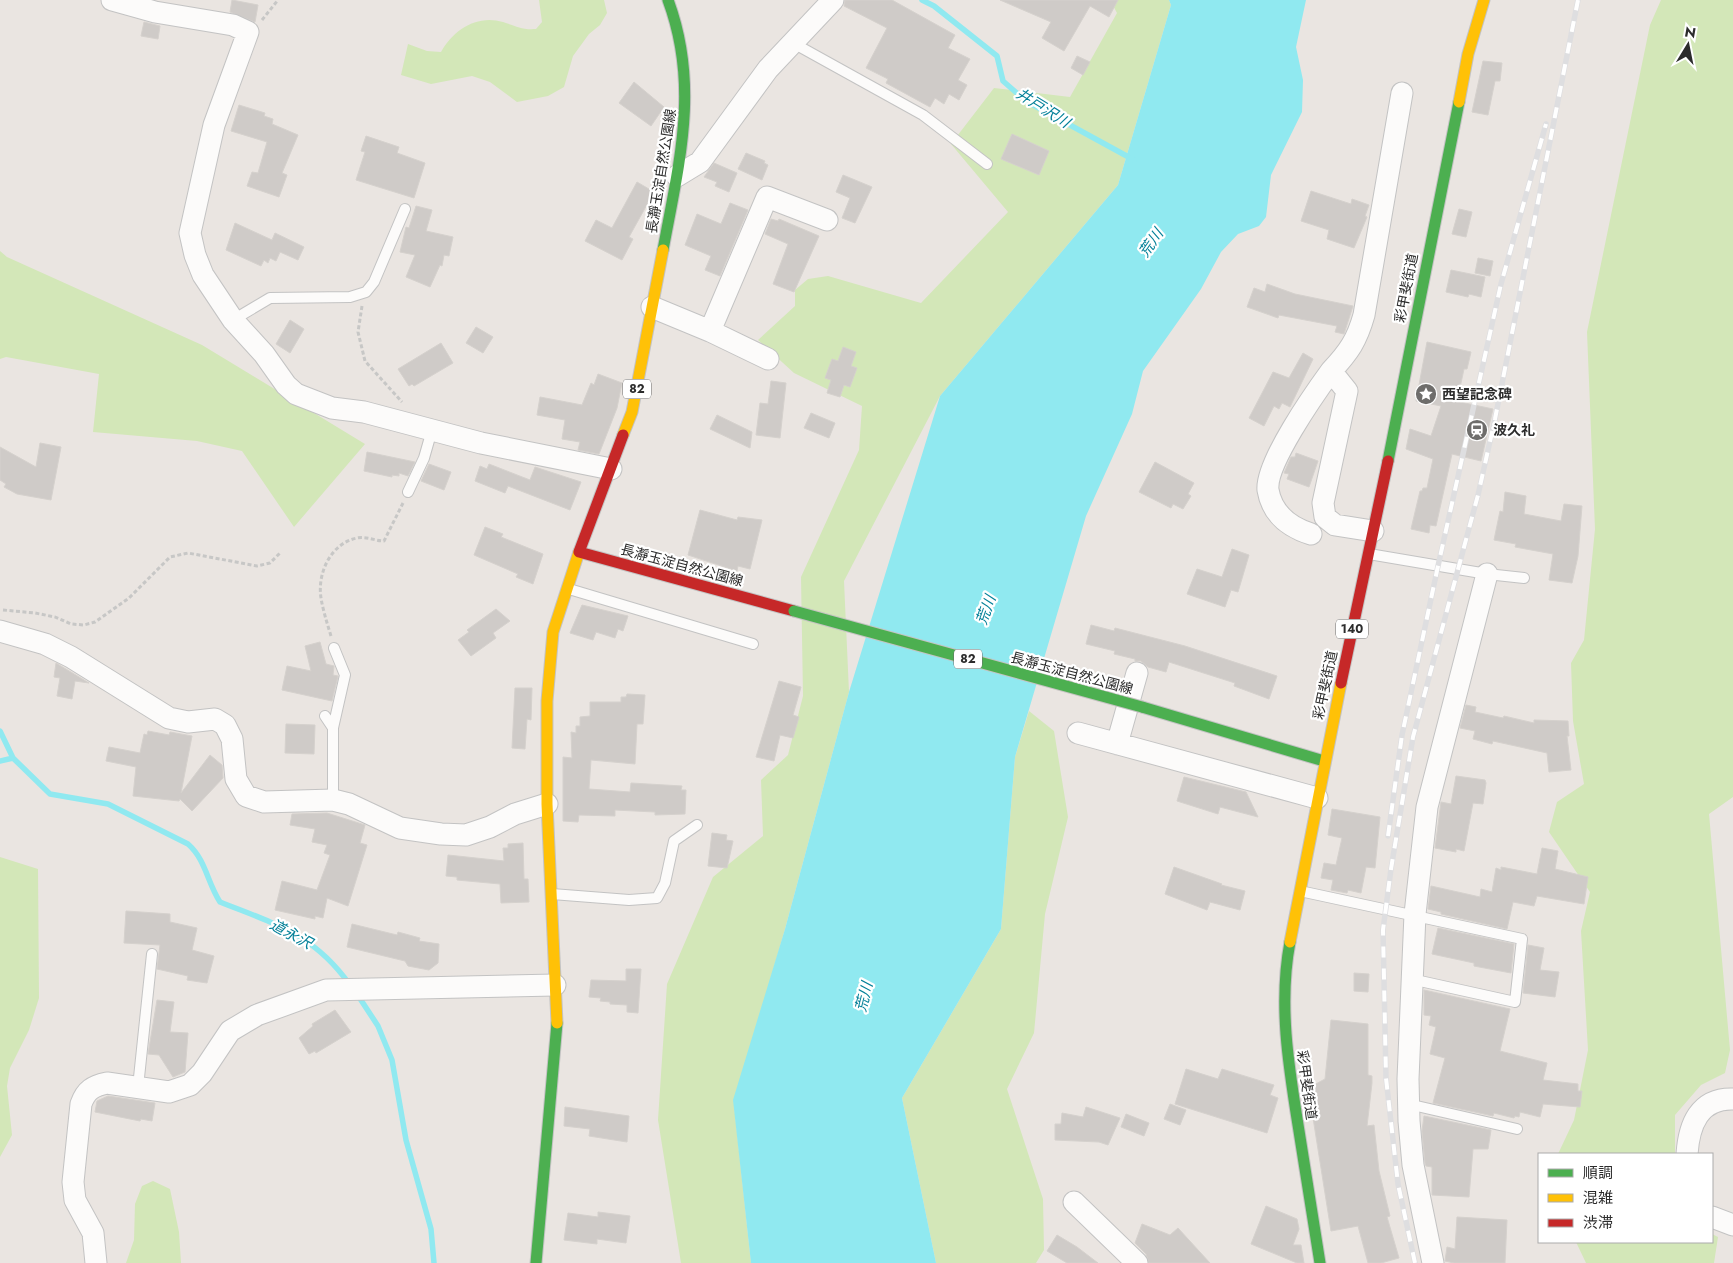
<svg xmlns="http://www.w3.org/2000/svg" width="1733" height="1263" font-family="Jost,'Noto Sans JP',sans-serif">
<rect width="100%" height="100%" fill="#eae5e1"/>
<path fill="#d3e7b8" d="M539,0H604L607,13L600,25L589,34L573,56L564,87L548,96L517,102L490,82L472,76L431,84L401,75L408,44L427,51L441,52C453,30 477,14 503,22C516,26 521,30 536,29L542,22Z
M1110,0H1169L1171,5L1118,185L940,396L844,581L849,692L785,929L734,1105L751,1263H681L658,1120L667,984L713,877L763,836L761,780L788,755L803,696L801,577L859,450L862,406L794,373L758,340L795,306V290L808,279L828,276L921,303L1008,212L951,144L994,88L1070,97L1117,13Z
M1661,0H1733V797L1709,814L1730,1050L1725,1073L1701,1085L1675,1115V1154H1558L1574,1120L1588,1050L1581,931L1590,892L1549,832L1557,802L1584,784L1573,721L1571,663L1584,640L1595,529L1587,332L1650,25Z
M0,251L7,257L202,345L365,444L294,527L242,451L197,441L93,432L99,374L6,357L0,359Z
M1029,711L1054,731L1068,817L1045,914L1034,1033L1007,1089L1043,1199L1044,1250L1036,1263H936L902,1098L1001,929L1015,757Z
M0,857L38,869L39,998L29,1030L10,1068L7,1086L12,1135L0,1157Z
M153,1181L170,1189L179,1232L181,1263H126L134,1240L135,1204L142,1186Z
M1712,1234L1718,1237L1714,1263H1586L1576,1242H1712Z"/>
<path fill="#90e9f0" d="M1169,0H1306L1296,47L1303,80L1302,112L1271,175L1266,217L1259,226L1238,234L1221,252L1201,289L1143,371L1132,414L1086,516L1015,757L1001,929L902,1098L936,1263H751L733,1100L785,929L849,692L940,396L1118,185L1171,5Z"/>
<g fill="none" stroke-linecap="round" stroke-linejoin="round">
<path stroke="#90e9f0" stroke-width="5.5" d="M922,0L934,6L997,56L1003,81L1026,101L1134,160
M0,731L13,758L50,794L108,804L188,844C206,860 207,882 220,902C275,924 314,934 350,985
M0,761L13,758
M357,994L378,1026L392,1060L406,1140L431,1229L434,1263"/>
</g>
<path fill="#cfcbc8" stroke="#d5d1cd" d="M232,0L258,5L255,22L230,12Z
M845,0H892L955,35L948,48L970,59L958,80L967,85L959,100L949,94L944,104L935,98L930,107L886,83L888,79L866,68L887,28L844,6Z
M1000,0H1118L1109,17L1090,6L1064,51L1042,38L1051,22Z
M144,22L160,26L158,39L141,36Z
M1077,56L1090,62L1083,75L1071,68Z
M1483,61L1502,63L1500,81H1495L1488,115L1472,112Z
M634,82L664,107L651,126L619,103Z
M239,105L265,113L264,116L273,119L272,124L298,135L282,173L287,175L279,197L247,186L252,172L258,173L267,142L231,131Z
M1012,134L1049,151L1039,175L1001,159Z
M366,136L399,147L397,153L425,163L414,198L356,180L365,152L361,151Z
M746,153L765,161L764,163L768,165L762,180L738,169Z
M714,163L737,173L729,192L715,186L717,182L704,177Z
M843,175L872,187L855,223L842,218L850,198L836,192Z
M637,182L654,192L629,237L633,239L622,260L585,241L596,220L612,228Z
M1311,191L1351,204L1352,199L1369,205L1365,216L1367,217L1354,248L1327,239L1329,230L1301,221Z
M730,203L748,210L720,276L705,270L711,256L685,245L697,214L721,224Z
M416,206L432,210L426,231L453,237L449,256L444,255L442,266L440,265L430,287L406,277L415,255L400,252L406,227L409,228Z
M1459,209L1472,212L1466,237L1452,234Z
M771,219L778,221L779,219L819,236L794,292L773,284L788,244L765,234Z
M235,223L272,240L275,233L304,247L298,260L280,252L276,261L270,258L268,263L264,260L261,266L226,250Z
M1478,258L1493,261L1490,276L1475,273Z
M1451,270L1485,277L1481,297L1469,294L1468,297L1446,292Z
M1267,284L1295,294L1353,306L1344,334L1335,332L1337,326L1279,315L1278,318L1247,307L1254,288L1265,292Z
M290,320L304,329L290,353L276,344Z
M476,327L493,337L483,353L466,343Z
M1427,342L1471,352L1467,369H1464L1458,397L1460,398V402L1493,409L1481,461L1452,454L1436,526L1430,525L1429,533L1411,529L1420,491H1422L1423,488H1427L1433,459L1406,449L1410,429L1431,436L1441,406L1416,401Z
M441,343L453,363L414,386L412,384L409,386L398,369Z
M843,347L856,352L851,366L857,368L850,387L844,385L840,397L827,393L831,380L825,378L832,359L838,361Z
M1303,353L1313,359L1290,407L1282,403L1279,409L1274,406L1264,426L1249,418L1273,372L1289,378Z
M598,374L622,383L617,408L599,454L578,450L580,442L562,439L565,420L537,415L540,397L582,405L591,383L594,385Z
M771,381L786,383L780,438L756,435L760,403L768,404Z
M811,413L835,423L829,438L804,428Z
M717,415L752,432L750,448L710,429Z
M40,443L61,447L51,500L17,494L4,487L6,484L0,480V447L36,467Z
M367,452L415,462L408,476L399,473V476L392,475V477L364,471Z
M1296,453L1318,461L1309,487L1287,479L1289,474L1284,473L1291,457H1295Z
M1155,462L1194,483L1188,494L1191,496L1183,509L1173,504L1171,508L1139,492Z
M429,464L451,472L444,490L421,481Z
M489,464L530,480L535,467L581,482L570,510L508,486L505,493L475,481L480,466L487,469Z
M1505,492L1526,496L1524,514L1561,521L1564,504L1582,506L1578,556L1572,583L1549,580L1553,554L1515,547L1516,544L1494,540L1500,511L1503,512Z
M700,510L737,520L738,517L762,520L750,569L738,566L737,571L688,555Z
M485,527L503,534L501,537L543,554L533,584L516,577L518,574L474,555Z
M1232,549L1249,555L1238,592L1231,590L1225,607L1187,594L1197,569L1222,577Z
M582,605L628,616L623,631L618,629L615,638L596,632L593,640L570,633Z
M496,609L510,621L493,633L496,638L471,656L458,640L469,632L467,630Z
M1091,625L1114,631L1115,628L1185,646L1277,676L1269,699L1234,686L1235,683L1169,662L1166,672L1148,667L1141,661H1135V659L1114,654L1115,651L1086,644Z
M320,642L326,664L334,666L333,675L338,676L332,701L282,690L287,666L311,671L305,646Z
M56,663L89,683L75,681L72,699L57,696L60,678L54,677Z
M779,681L801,687L793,715L799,717L793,738L780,735L774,761L756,757Z
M515,688H532L531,720L527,719L525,749L512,748Z
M627,694L645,695L643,724H637L635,764L591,760L589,789L630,792L631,783L682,786L681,790H686L685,814L655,815V812L615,810V816L579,815L578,822L563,821V757L572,758L571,732L576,733V726H580V717L590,716V702H621V697H626Z
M1466,705L1476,707L1475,712L1503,718L1504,716L1534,723V720L1568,721L1569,736H1567L1571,770L1549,772L1547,753L1493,741L1492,744L1473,739L1475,731L1460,728Z
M286,724L315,725L314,754L285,753Z
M148,731L169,735L170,732L192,736L181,793L210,755L222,765L223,778L192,811L180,799L179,801L133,796L136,767L106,761L109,747L140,753L144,734L147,735Z
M1456,776L1485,780L1486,783L1483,804L1473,803L1464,851L1456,849V852L1435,848L1441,802L1451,804Z
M1184,777L1246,792L1258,817L1220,807L1218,814L1177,801Z
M1332,809L1380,817L1375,868L1366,867L1361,893L1348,890L1347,893L1331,890L1333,880L1321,878L1324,863L1336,865L1342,838L1328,835Z
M327,813L365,825L360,843L367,845L348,906L327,898L323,918L315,916V919L275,910L282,881L317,890L330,855L324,853L327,845L312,842L315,829L290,825L292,814Z
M712,833L727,835L726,840L733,841L727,868L708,866Z
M523,843L524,879H528L529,902L501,903L500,884L457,880V877L446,876L448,855L504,861L503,848H508V844Z
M1542,848L1558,851L1555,869L1588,877L1584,904L1537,896L1534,906L1513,902L1507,929L1441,914V912L1428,909L1431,886L1480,897L1481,889L1492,892L1496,868L1501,870V867L1537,874Z
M1174,867L1222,884L1221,885L1245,891L1240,910L1210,902L1207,910L1165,894Z
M126,911L170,914V922L197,928L192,950L214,956L207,983L187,980L188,976L157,969L160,945L124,943Z
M352,924L397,935L398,932L420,938L419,941L439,944L438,963L429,970L408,966L405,961L347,947Z
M1438,928L1514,944L1511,973L1474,966V963L1432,954Z
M1528,945L1544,948L1540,970L1559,972L1555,997L1523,993Z
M626,969H641L638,1013L627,1012V1005L610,1004V1002L600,1001L601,998L589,997L591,980L626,981Z
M1354,973L1369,974L1368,992L1354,991Z
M1424,990L1510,1009L1500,1051L1547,1063L1543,1080L1578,1084V1091H1582L1580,1107L1543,1104L1540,1117L1520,1112L1519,1117L1515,1116L1514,1118L1494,1113L1493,1116L1433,1103L1445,1058L1430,1054L1436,1027L1429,1025L1431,1016L1424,1015Z
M157,1000L174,1002L170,1032L188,1033L185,1072L173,1077L159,1055L148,1054Z
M335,1010L351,1032L316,1053L315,1051L309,1054L299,1038L313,1026L312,1024Z
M1331,1020L1368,1024V1075L1372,1076V1083L1367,1126L1374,1125L1379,1171L1390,1216L1387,1217L1399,1258L1381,1263H1368L1358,1226L1331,1231L1310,1099L1312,1086L1325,1079Z
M1186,1069L1218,1079L1222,1069L1274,1085L1270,1095L1278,1098L1267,1133L1175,1104Z
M108,1096L155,1103L152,1121L141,1119L140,1121L95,1112L97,1101Z
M1170,1104L1186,1110L1180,1125L1164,1119Z
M565,1107L629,1116L627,1142L589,1136L590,1129L564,1126Z
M1086,1107L1120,1118L1108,1145L1099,1142L1055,1140V1124H1061L1062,1113L1083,1117Z
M1126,1114L1149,1123L1144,1136L1121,1127Z
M1424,1116L1491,1130L1488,1149H1473L1469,1197L1432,1195V1167L1426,1166L1425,1163L1422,1131Z
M1266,1206L1297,1219L1299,1229L1293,1245H1301L1304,1263H1297L1251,1244Z
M598,1212L630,1216L626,1243L597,1239V1244L564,1240L568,1213L598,1217Z
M1457,1217L1507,1220L1505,1263H1454L1445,1261L1447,1247L1455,1249Z
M1142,1224L1170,1235L1178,1228L1210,1263H1149L1146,1254L1135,1243Z
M1057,1235L1077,1247L1098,1263H1067L1047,1251Z"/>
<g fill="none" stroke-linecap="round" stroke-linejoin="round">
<g stroke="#c3c3c3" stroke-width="12">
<path id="lane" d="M793,43L923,115L987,164
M233,320L270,298L350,297L366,292L374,282L405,209
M408,492L424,458L432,430
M1369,554L1487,574L1524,578
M569,589L753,644
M325,716L333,728V800
M333,728L345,675L334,648
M1300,891L1522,939L1515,1002L1411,979
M552,894L629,900L657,898L665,883L674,841L697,825
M138,1087L152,954
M1408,1104L1517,1129"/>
</g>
<g stroke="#c3c3c3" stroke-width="23">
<path id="street" d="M112,0L155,12L233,25L248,32L214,125L190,233L195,255L203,275L233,320L264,354L286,385L296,394L332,408L364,412L481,443L611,469
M677,176L700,162L768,69L833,0
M652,307L710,331L767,197L827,220
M710,331L768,359
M1373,531L1335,525L1325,517L1323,503L1347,391L1331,371C1349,352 1357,340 1364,315L1402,93
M1311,534C1289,527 1272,514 1268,490C1265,464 1315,393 1331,371
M0,631L45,644L71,657L169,718L188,722L215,719L225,725L232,739L236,779L246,796L264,802L333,800L349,804L400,828L441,834L466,835L490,827L515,814L547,804
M1078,733L1317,798
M1117,744L1137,673
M1687,1154C1689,1125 1699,1098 1733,1099
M1074,1202L1137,1263
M1712,1217L1733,1225
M96,1263L93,1233L75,1200L73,1182L81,1104C86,1090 93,1086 107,1083L169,1092L190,1085L202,1073L230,1031L257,1015L326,990L555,985
M1433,1263L1413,1165L1409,1121L1408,1079L1415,914L1427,807L1487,574"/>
</g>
<g stroke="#c3c3c3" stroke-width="13">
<path id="fast" d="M663,250C679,163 700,86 668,0
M1388,461L1459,102
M1142,707L1324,761
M1290,942C1278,1005 1289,1069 1299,1131C1306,1175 1313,1219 1320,1263
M536,1263L557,1023"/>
</g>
<g stroke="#c3c3c3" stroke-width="13">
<path id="slow" d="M1459,102L1468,54L1484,0
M623,435L632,412L663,250
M1290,942L1341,683
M557,1023L547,804V701L553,632L579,552"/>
</g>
<g stroke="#c3c3c3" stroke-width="13">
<path id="jam" d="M623,435L579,552L794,611
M1341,683L1388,461"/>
</g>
<path stroke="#c7c7c6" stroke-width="3" stroke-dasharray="4 2.5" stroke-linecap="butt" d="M262,20L278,0
M362,306L358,332L365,361L402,402
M3,610L35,613L55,617L71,624L84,625L95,622L129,598L170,557L188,553L257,566L270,563L281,552
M331,636C327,623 323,610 321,598C317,573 331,543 357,538C367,536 375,541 384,541L403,503"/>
<use href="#lane" stroke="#fcfbfa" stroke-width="10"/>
<use href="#street" stroke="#fcfbfa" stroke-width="21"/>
<use href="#fast" stroke="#4caf50" stroke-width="11"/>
<use href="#slow" stroke="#ffc107" stroke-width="11"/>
<use href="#jam" stroke="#c62828" stroke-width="11"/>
<g stroke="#dedee0" stroke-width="5.5">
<path id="rail" d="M1388,836L1402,735L1438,566L1501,284L1546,124
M1415,1263L1398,1184L1386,1078L1383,930L1391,869L1413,737L1478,495L1495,419L1578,0"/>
</g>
<use href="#rail" stroke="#fff" stroke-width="4" stroke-dasharray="11" stroke-linecap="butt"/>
<g stroke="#c6c3c2" stroke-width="13" stroke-linecap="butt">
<path id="fast-bridge" d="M794,611L1142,707"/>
</g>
<use href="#fast-bridge" stroke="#4caf50" stroke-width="11"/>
</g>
<defs>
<g id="sight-disc" transform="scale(1.125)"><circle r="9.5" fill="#6e6d6b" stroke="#fff"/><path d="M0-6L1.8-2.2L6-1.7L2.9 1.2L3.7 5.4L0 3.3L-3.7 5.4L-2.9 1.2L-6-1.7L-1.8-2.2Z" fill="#fff"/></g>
<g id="station-disc" transform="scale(1.125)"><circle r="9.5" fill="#6e6d6b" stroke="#fff"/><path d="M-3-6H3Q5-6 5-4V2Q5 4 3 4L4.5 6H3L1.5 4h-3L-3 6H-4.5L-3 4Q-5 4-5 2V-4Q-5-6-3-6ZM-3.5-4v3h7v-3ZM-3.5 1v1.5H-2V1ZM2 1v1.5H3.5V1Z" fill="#fff"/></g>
</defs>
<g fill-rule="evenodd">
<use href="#sight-disc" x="1426" y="394"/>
<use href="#station-disc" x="1477" y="430"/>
</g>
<g text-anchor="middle" stroke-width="4.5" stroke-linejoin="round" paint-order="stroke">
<g fill="#fff" stroke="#6b6b6b" stroke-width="1">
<rect x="623" y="379.5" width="28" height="19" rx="4"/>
<rect x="1336" y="619.5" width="32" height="19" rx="4"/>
<rect x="954" y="649.5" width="28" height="19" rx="4"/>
</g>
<g font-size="12" font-weight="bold" fill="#2c2c2c">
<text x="637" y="393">82</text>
<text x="1352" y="633">140</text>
<text x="968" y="663">82</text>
</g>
<g font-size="14" fill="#2c2c2c" stroke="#fff">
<text transform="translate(661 171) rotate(-81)" y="5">長瀞玉淀自然公園線</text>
<text transform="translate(1406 288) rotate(-79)" y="5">彩甲斐街道</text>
<text transform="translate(682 565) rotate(15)" y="5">長瀞玉淀自然公園線</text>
<text transform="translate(1072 673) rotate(15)" y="5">長瀞玉淀自然公園線</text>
<text transform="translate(1325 685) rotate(-78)" y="5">彩甲斐街道</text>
<text transform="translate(1307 1085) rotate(82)" y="5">彩甲斐街道</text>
</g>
<g font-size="14" font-weight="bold" fill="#2c2c2c" stroke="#fff" text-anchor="start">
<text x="1442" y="399">西望記念碑</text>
<text x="1493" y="435">波久礼</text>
</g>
<g font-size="15" font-style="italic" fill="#058199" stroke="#fff">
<text transform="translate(1043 108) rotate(32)" y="5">井戸沢川</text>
<text transform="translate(1151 243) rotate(-55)" y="5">荒川</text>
<text transform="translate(986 610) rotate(-71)" y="5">荒川</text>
<text transform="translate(291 934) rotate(28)" y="5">道永沢</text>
<text transform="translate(864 997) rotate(-76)" y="5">荒川</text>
</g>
</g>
<rect x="1538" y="1153" width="175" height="90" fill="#ffffff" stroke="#ababab"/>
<rect x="1548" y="1169" width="25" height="8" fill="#4caf50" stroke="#ababab"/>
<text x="1583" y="1178" font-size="15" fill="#2c2c2c">順調</text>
<rect x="1548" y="1194" width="25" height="8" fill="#ffc107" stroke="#ababab"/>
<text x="1583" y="1203" font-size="15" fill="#2c2c2c">混雑</text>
<rect x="1548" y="1219" width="25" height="8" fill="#c62828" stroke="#ababab"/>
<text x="1583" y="1228" font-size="15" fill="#2c2c2c">渋滞</text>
<g transform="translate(1688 45) rotate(10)" stroke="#ffffff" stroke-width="4" paint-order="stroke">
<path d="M0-4L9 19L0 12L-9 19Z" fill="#2c2c2c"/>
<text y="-8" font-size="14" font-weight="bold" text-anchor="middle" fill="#2c2c2c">N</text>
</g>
</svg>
